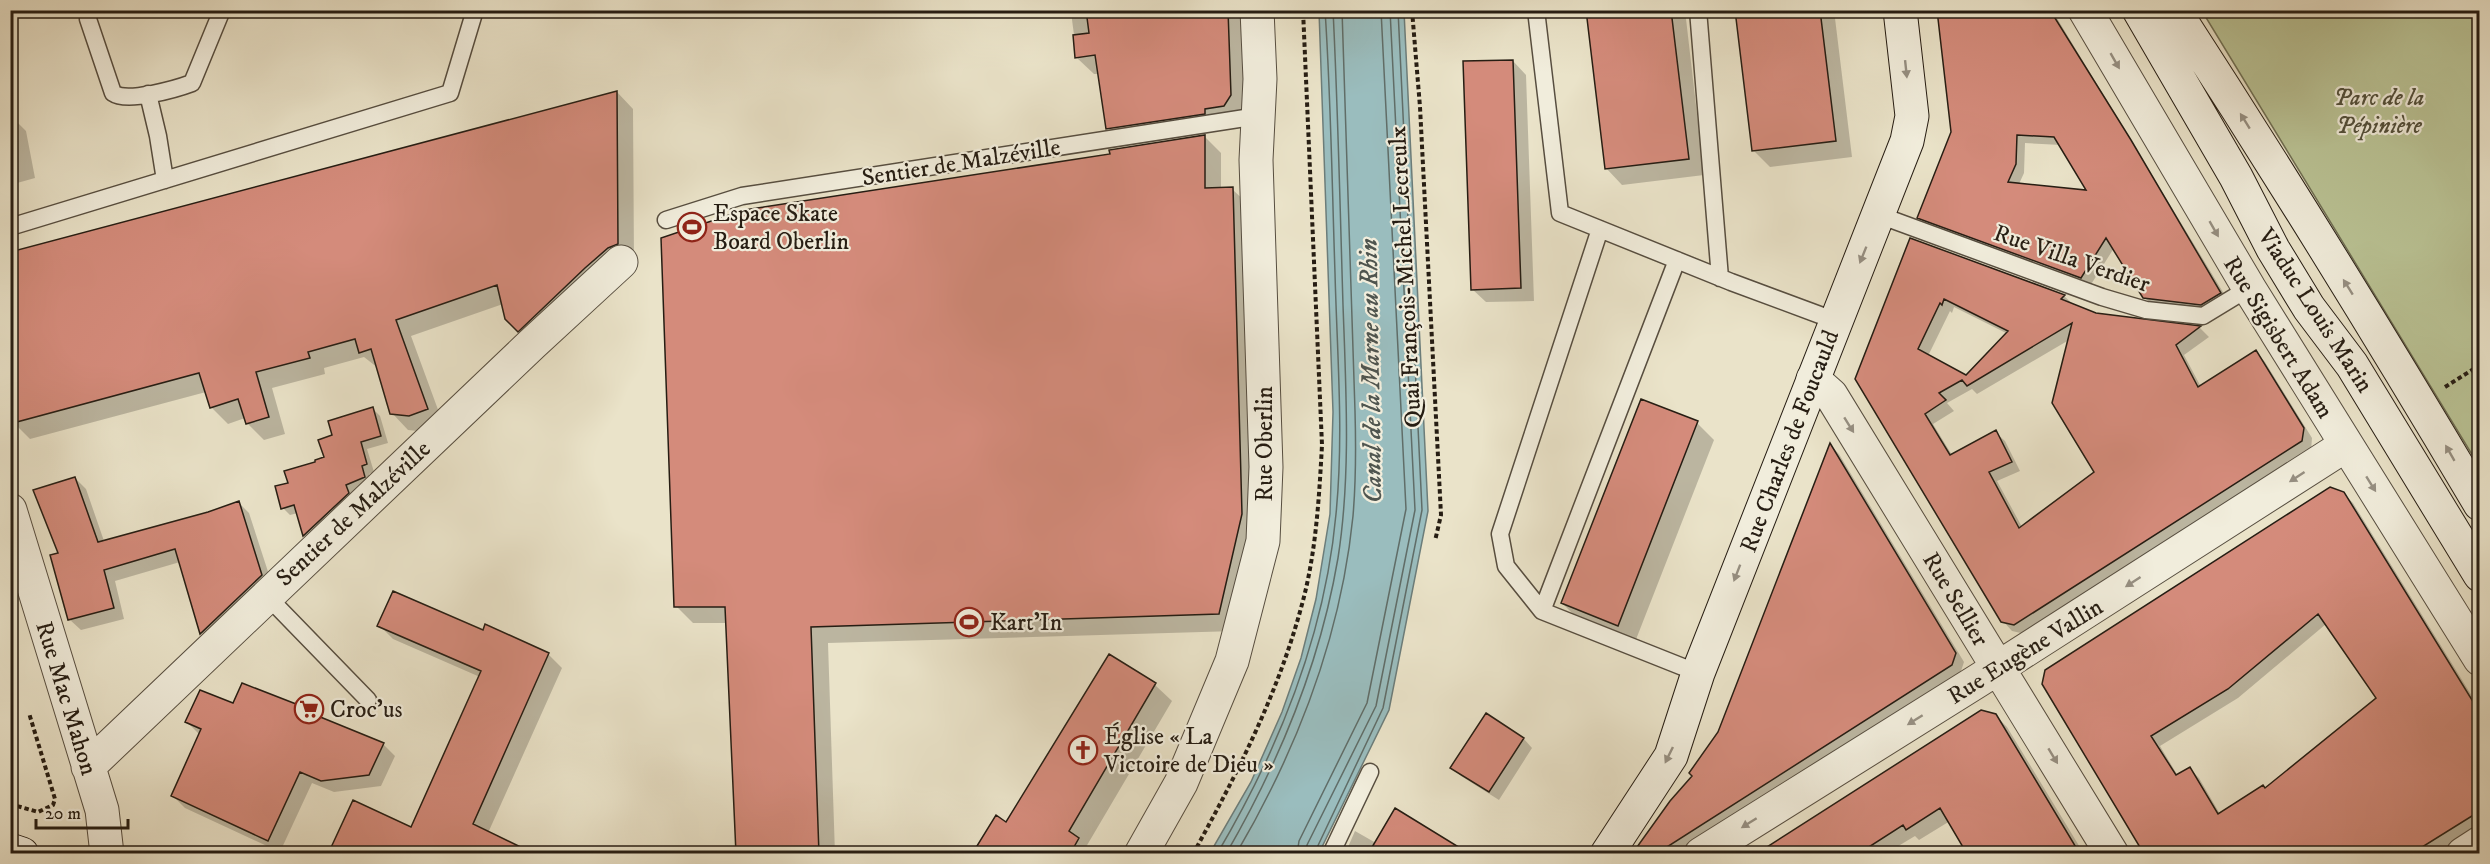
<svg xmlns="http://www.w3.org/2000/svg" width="2490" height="864" font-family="'IM FELL DW Pica',serif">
<rect width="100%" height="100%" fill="#eae3c9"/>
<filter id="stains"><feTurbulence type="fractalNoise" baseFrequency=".00333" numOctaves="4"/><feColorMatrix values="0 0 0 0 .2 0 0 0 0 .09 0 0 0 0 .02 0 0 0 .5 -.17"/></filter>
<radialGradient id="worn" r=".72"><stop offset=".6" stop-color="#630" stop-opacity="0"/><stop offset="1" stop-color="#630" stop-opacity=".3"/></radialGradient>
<path fill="#bac395" stroke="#707054" stroke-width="1.5" d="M2202,11H2479V466Z"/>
<path fill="#9abdbe" stroke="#6c7d7a" stroke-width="1.5" d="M1319,11H1404L1428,511L1389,710L1319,853H1210L1251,782L1282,712L1301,658L1316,599L1330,514L1333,412Z"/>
<path fill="#0003" fill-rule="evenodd" d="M10,10H16L18,22L10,28Z
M1066,10H1244L1248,112L1221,125V130L1125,145L1108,128L1099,74H1094L1077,58L1071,12Z
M1587,10H1685L1704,175L1622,185L1606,168Z
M1737,10H1834L1852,157L1770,167L1754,151Z
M1939,10H2052L2229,302L2210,313L2153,306L2144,297L2114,248L2090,286L1928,226L1919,218L1953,132ZM2025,143L2061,145L2089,192L2019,184L2024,173Z
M1513,61L1526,75L1534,301L1486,302L1472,289Z
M617,92L633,109L634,260L535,347L507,319L503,304L411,336L444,426L426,432L408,430L392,413L378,368L364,357L324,368L325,374L272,388L285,434L264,440L247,423L245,418L228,424L211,407L206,392L30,439L14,423L10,254Z
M17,122L26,131L35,178L10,185V124Z
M1204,136L1221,153V189H1232L1249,205L1258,532L1236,631L828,643L835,854H736L727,623H693L676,606L1112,155Z
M1911,239L2064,296L2074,305L2096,314L2200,328L2209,337L2184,355L2201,387L2256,352L2265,362L2312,438L2311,451L2025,634L2012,631L2003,621L1856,379ZM1954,307L2008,334L1967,377L1928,356L1950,311L1952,313ZM2069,340L2096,473L2022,527L1997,481L2020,471L2005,441L1995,432L1952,455L1933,424L1954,411L1947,403L1972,389L1977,394Z
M372,408L380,416L388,443L367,449L374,472L369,474L371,485L311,543L304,536L298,513L290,515L283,508L290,484L325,458L334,436Z
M1697,423L1714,440L1635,642L1579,620L1562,603Z
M1831,446L1839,454L1964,662L1960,674L1676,854H1634L1694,776L1719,733Z
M75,478L86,489L104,541L208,513L238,502L249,513L273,587L212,644L202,633L180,562L115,581L124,619L81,630L69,619L60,554Z
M2343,493L2353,503L2480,709V826L2435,854H2146L2043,683ZM2326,624L2378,699L2265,790L2220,814L2199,778L2190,769L2178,776L2160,746L2238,698Z
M379,625L483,632L486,626L548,654L562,668L488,833L412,829L480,677L393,639Z
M1110,656L1155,685L1172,701L1086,847L1093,854H973L1007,824Z
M234,704L313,712L321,719L383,744L395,756L381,786L334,792L312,783L280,852L185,808L173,796L200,735L187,722Z
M1995,715L2007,727L2084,854H1969L1950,821L1919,840L1915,836L1885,854H1758Z
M1486,716L1524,739L1532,748L1499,800L1461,776L1452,767Z
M1355,831L1376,843L1467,854H1345Z"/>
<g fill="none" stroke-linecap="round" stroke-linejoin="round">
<path stroke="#606d68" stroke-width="1.5" d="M1217,854C1279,749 1325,636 1336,514C1344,434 1337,353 1335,273C1332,186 1331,98 1325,10
M1226,854C1280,761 1320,664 1338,558C1351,475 1346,390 1343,305C1340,207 1338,109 1333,10
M1236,854C1297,750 1341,636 1353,516C1356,481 1356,446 1355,411L1342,10
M1297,854L1299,841L1367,703L1406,509L1381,10
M1306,854L1307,845L1376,706L1415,510L1390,10
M1314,854L1383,708L1422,510L1398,10"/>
</g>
<path fill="#d48b7b" stroke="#261d13" stroke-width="1.5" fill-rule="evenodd" d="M1086,10H1228L1231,95L1224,106L1205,109V114L1106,129L1095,55L1075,58L1073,35L1089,33Z
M1586,10H1671L1689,159L1605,169Z
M1735,10H1820L1836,141L1752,151Z
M1937,10H2050L2131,140L2221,293L2201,305L2143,298L2106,238L2081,278L1917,218L1951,132ZM2017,135L2054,137L2086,190L2008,182L2016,164Z
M1513,60L1521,288L1471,290L1463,61Z
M617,91L618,244L608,248L585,268L518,332L505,319L497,285L396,320L428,409L409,416L390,414L371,349L359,353L355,339L308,352L310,358L256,372L269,417L246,424L238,399L210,408L199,373L13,423L10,410V252Z
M1205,135V188L1233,187L1242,514L1219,614L811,627L819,854H736L725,607H674L661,238L744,210L1110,154L1109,150Z
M1910,238L2065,295L2061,299L2096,313L2201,326L2176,345L2198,387L2256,350L2304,428L2302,441L2014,625L2001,622L1855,379ZM1944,299L2008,331L1966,375L1918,349L1940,303L1942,305ZM2072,323L2052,403L2094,472L2019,528L1989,472L2012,462L1996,430L1950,455L1925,414L1946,400L1939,393L1962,380L1967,386Z
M1641,399L1698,421L1618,626L1561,603Z
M373,407L381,436L361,442L367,464L362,466L365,477L346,485L349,493L303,536L294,505L281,509L275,486L288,483L284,471L315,462V460L324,457L318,440L332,435L328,421Z
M1830,443L1956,653L1952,665L1656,854H1632L1670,801L1692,776L1689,773L1718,732Z
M75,477L98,542L208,512L239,501L262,575L200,634L175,549L104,570L114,608L68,620L50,555L58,553L33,490Z
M2330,487L2344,492L2480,713V811L2411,854H2144L2042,684L2045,670ZM2318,614L2376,698L2265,788L2263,785L2218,814L2190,767L2176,775L2151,736L2228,689Z
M393,591L483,630L485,624L549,653L473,824L535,854H328L353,800L411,827L481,671L377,626Z
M1109,654L1156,683L1069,831L1079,838L1070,854H972L996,815L1006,822Z
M242,683L314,711L313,714L384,743L369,775L321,781L300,772L268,841L171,796L201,729L185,722L200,690L233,703Z
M1981,710L1996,714L2080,854H1967L1940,808L1906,830L1903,825L1858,854H1756Z
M1486,713L1524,738L1489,792L1450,768Z
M1395,808L1470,854H1368Z"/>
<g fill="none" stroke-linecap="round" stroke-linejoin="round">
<g stroke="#574e40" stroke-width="19">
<path id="service" d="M90,10L88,19L113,93C127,103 176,89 192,83L222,10
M1536,10L1560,213L1731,282L1836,321
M1698,10L1720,278
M148,94L158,136L165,180
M1879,215L2102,297L2146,310L2203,316L2249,288
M666,220L742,196L1258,116
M10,227L450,93L475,10
M1600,229L1500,534L1506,566L1542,611L1698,673
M266,595L368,700
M1542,611L1677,260
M1331,854L1370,772"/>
</g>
<g stroke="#574e40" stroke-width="35">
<path id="minor" d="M2085,10L2249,288L2480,659
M1813,379L1831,395L2112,854
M10,510L102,810L107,854
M88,767L532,344L621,262
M1701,854L1979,680L2346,445
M2463,854L2480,843"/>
</g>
<g stroke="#574e40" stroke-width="35">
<path id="tertiary" d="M1141,854L1181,783L1232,661L1263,541L1266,467L1256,160L1260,79L1257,10"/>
</g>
<g stroke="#261d13" stroke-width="35">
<path id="secondary" d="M2139,10L2236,177L2273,249L2309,308L2352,365L2480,575
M2174,10C2279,172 2381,337 2480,504
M10,850L22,854
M1607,854L1671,756L1698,673L1907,141L1912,116L1900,10"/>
</g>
<path stroke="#261d13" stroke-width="4" stroke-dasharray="4.5 3" stroke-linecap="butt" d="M1412,10L1420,107L1441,515L1435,541
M2445,387L2480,365
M10,804L38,812L53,805L55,799L29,713
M1193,854C1237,774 1277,696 1301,608C1316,555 1319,499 1322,445L1303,10"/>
<use href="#service" stroke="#f1eddc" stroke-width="16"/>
<use href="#minor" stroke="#f1eddc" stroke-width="33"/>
<use href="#tertiary" stroke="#f1eddc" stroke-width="33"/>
<use href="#secondary" stroke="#f1eddc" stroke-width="33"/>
</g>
<defs><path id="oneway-solid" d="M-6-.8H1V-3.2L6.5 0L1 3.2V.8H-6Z" transform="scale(1.5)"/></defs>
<g fill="#968f82">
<use href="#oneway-solid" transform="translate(2115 61) rotate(60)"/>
<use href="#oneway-solid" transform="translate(1906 69) rotate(84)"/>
<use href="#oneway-solid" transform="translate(2245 121) rotate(-122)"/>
<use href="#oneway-solid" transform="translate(2214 229) rotate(60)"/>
<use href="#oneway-solid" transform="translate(1863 255) rotate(112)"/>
<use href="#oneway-solid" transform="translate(2348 287) rotate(-122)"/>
<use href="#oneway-solid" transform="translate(1849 425) rotate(58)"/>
<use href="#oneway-solid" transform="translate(2450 453) rotate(-120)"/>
<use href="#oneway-solid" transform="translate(2297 477) rotate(147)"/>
<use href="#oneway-solid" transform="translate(2371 484) rotate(58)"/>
<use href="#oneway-solid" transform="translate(1737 573) rotate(111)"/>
<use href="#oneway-solid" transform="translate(2133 582) rotate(147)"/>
<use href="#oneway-solid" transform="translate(1915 720) rotate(148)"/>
<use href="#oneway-solid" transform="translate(1669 755) rotate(116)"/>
<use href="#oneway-solid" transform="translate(2053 756) rotate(59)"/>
<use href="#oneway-solid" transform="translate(1749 823) rotate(148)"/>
</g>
<defs>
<g id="stadium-ring" transform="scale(1.5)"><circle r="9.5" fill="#f1eddc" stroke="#8f2418" stroke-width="1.5"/><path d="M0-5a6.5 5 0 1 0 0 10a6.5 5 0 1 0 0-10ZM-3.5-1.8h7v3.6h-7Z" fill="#8f2418"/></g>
<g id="supermarket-ring" transform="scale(1.5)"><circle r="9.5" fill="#f1eddc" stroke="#8f2418" stroke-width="1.5"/><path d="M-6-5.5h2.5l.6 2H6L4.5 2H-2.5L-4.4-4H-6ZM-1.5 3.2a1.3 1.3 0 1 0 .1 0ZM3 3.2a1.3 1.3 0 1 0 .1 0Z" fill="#8f2418"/></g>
<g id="church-ring" transform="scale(1.5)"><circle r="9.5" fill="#f1eddc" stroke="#8f2418" stroke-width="1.5"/><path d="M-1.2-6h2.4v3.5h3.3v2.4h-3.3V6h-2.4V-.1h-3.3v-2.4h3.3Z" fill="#8f2418"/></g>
</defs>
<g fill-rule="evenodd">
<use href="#stadium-ring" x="692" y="227"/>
<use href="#stadium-ring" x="969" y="622"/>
<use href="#supermarket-ring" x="309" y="709"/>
<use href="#church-ring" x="1083" y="750"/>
</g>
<g text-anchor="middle" stroke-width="4.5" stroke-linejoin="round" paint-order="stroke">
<g font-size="24" font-style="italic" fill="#524f3a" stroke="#f1eddc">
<text x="2379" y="105">Parc de la<tspan x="2379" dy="28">Pépinière</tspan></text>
</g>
<g font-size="24" fill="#261d13" stroke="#f1eddc">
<text transform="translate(961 162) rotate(-9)" y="8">Sentier de Malzéville</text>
<text transform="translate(2072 258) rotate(19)" y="8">Rue Villa Verdier</text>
<text transform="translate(1405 277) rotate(-93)" y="8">Quai François-Michel Lecreulx</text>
<text transform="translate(2316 310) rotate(57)" y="8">Viaduc Louis Marin</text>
<text transform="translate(2279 337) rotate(58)" y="8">Rue Sigisbert Adam</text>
<text transform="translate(1789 441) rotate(-69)" y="8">Rue Charles de Foucauld</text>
<text transform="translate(1264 444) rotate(-90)" y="8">Rue Oberlin</text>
<text transform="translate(353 513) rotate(-43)" y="8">Sentier de Malzéville</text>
<text transform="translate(1956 599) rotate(59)" y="8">Rue Sellier</text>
<text transform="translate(2025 651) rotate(-32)" y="8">Rue Eugène Vallin</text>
<text transform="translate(67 698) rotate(73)" y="8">Rue Mac Mahon</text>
</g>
<g font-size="24" fill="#261d13" stroke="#f1eddc" text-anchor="start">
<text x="713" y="221">Espace Skate<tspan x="713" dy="28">Board Oberlin</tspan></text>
<text x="990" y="630">Kart'In</text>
<text x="330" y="717">Croc'us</text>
<text x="1104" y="744">Église « La<tspan x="1104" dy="28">Victoire de Dieu »</tspan></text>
</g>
<g font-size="26" font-style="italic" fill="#4f554f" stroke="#f1eddc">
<text transform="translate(1370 371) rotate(-91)" y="9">Canal de la Marne au Rhin</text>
</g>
</g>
<rect width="2490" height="864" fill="none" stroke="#eae3c9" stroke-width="36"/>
<rect x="12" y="12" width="2466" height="840" fill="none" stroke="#261d13" stroke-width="3"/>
<rect x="18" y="18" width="2454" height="828" fill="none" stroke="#261d13" stroke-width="1.5"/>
<path d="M36 819v9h92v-9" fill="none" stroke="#261d13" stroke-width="3"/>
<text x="45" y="819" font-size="18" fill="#261d13" stroke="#f1eddc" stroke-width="4.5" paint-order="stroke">20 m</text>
<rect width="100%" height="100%" filter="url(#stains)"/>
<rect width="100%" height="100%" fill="url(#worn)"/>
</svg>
